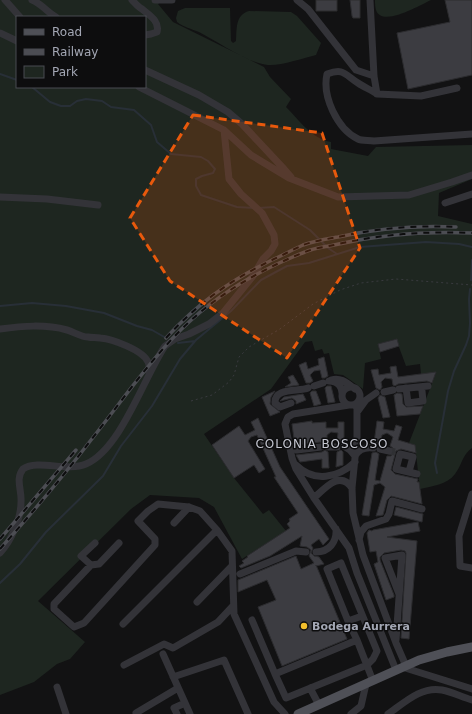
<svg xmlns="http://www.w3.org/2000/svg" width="472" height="714" font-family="'DejaVu Sans',sans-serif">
<rect width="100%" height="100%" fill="#121213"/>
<path fill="#1e2620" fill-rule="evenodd" d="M0,0H163L158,4L173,22L264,67L270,77L291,99L286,107C299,120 312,139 331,142V149L368,156L376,147L472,145V179L439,193L438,216L472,224V448C462,455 462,465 455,474C447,485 432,486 420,489L415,445L409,443L436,373L421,374L420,364L406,366L396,339L378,344L381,359L365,363L363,389L343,375L334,374L329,353L324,354L322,349L315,351L312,341L305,342L271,389L204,434L234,478L263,514L269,510L286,531L242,559L214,507L199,498L150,495L131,509L38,601L85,642L70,659L57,664L34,682L0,695ZM17,17H145V87H17Z
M375,0H431C420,5 382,28 376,10C375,7 375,3 375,0Z
M185,8H230L231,41L233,43L236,41C237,29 235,15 249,11L291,12L297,16L321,43L316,55C304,58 280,66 268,65C249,64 217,41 199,32C192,29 183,27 177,22L176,18L178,11Z"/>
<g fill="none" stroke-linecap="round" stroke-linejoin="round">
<path stroke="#282f37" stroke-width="2" d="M0,74L17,80
M32,87L50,102L61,106H70L77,101L86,99L102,101L111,107L134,110L151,125L157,142L171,154L201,157L208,161L215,169L213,173L202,176L196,179V186L201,195L237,207L254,208
M258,208L274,207L310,230L328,248L337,254
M471,280L472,260
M0,306L32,303L66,306L104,313L137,326L152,330L166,338
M178,343L195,341
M437,473L435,463L448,391L454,371L466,345L469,336L470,323L469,299L470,289
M0,583L20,564L46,532L103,476L121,446L152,406L180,359L196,340L231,311L261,280L287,266L309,263L360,247L426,242L459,244L472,247"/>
</g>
<path fill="#3c3c41" stroke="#2c2c2f" d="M316,0H337V11H316Z
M350,0H360V18H353L352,16Z
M445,0H472V75L408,89L397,33L450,22Z
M397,339L399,346L380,352L378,344Z
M324,357L328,376L325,378H322L320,370L314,371L310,375L313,381L310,383H306L299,365L306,362L308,369L319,365L318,359Z
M396,366L398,377L436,372L432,383L427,381L398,384L395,386L393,385L392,379L385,378L381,382L382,387L380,390L376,388L371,370L378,369L379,375L391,373L390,367Z
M293,375L299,385L285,387L291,383L288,377Z
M327,386H331L335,402L328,403L325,388Z
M275,391L271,397L270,404L280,412L270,416L262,397Z
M312,391H316L321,404L314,406L310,393Z
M397,393L402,394L403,404L406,407L423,406L420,414L397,416L394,395Z
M303,394L306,400L296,404V401L292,398L280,401L284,397Z
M380,395L385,397L390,417L383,418L378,398Z
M258,418L280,467L329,539L323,545L319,539L311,545L313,548L311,553L314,556L319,557L324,564L316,566V565L347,639L282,666L258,607L276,600L267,580L238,592V580L296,556L301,569L314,563L309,556L311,550L307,547L300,546L302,536L270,556L241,568L239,566L244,563L242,561L248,557L247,556L290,528L287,524L290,521L289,519L298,513L274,477H276L257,435L251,437L248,441L265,469L259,473L254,465L234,478L212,445L239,426L245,435L255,430L251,422Z
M312,421V423L326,422V428H338V422H344V441L340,443L337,442L338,433L331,432L327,435V442L325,444L320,442L295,446L292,424Z
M377,421L384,422L383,429L394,431L396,425L402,427L398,440L415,445L416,453L401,449L396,451L391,470L395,474L418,479L417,482H419L422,504L391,496L387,500L383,515L376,516L385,487L380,483L374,485L369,516L362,515L372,453L376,452L379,454L375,480L380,481L387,456H391L394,452L393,448L390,446L393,437L387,433L382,435L380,444L377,445L374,443Z
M325,450L328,452L329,468H322V459L300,462L296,455L322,452Z
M341,450L343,452V465L336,467L337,452Z
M396,507L423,514L422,522L394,515Z
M418,522L420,531L387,537L417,541L409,639L401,638L406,553L405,551L401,550L384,553L380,557V560L394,595V597L386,600L374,564L378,562L376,551L370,552L367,533L369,530L372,531L373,530Z"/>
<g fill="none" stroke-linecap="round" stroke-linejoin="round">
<path stroke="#2f3033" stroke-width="7" stroke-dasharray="7 3.5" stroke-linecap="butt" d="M389,451L395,452"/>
<path stroke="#393a3f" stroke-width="1" stroke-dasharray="2 3" stroke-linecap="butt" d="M191,401L212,395L229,382L234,375L239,357L249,347L280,329L313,304L340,290L361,283L396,279L472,285"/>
<path stroke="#333338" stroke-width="7" d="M5,0L20,17
M32,0C42,4 47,12 56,17
M132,0C135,3 138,7 142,9C149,15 160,21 157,32L151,34L145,35
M155,0H172
M297,0L308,9L356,70L374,76
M370,0L374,76L377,94C371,90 364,87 358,83C344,74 344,68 327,74C322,96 337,129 358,139C362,141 369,140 374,141L472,134
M0,33L17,41
M145,70L199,95L228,112L242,124L284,169L291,177
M377,94L421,96L457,88
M224,130L251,155L289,178L338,197L409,195L452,182L472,175
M0,197L47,199L98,205
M445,203L472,194
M0,329C22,326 45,324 67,330C74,332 81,337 88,337C92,338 96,337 100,338C112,339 143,350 148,362C150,365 149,370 149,374
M331,380C341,377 347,383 355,389
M329,381C338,381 343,387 342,396
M314,386L323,383
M342 396a9 9 0 1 1 18 0a9 9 0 1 1-18 0Z
M406,388L408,403L423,401L422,391
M399,389L428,386
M384,392L393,390
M291,403L280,407L275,403C274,387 299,392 308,388
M358,411L366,400L376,393
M344,446L350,450L355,456C359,449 365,447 373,448
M328,447H337
M380,449L389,451
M297,450L321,447
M296,465C314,483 338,478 355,462
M410,468L413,457L400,454L396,469L417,474
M472,494L459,536L460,566L472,568
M314,498C325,488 340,470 352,488
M174,523L189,507
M359,540L361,532L366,526L386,519L389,514L392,501L422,509
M119,543L99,564L91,565L54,604V609L74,627L84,623L155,545V539L138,521L148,511L158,504L189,507L200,511L217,530L232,551L234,614L274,702L285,714
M316,552C329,552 337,542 336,529
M0,553C11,541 21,519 21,502C22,490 15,479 23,469C38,459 67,472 86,464C121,449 144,377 165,346L175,339L189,334L209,324L223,313L253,276L263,259L271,251L275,244L274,235L262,213L241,194L229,179L224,130L139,87
M91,565L81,556L95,543
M240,574L296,551L306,552
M197,602L232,566
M252,620L275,674
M348,621L327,569L341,563L377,651L373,659L367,665L286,698L275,674L357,640L373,681
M123,624L217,530
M357,640L348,621L362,616
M396,640L402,555L385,558L399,594
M163,654L190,714
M124,665L164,644L173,648L218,622L233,606
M402,667L472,689
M396,670L357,573L349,548L314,498L296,469L292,458L285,424L288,417L293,414L349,405H354L357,407V438L352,488L353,513L363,555L396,643L406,666
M173,677L224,660L248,714
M57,687L66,714
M310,688L319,705
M136,713L178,688
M177,714L174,708L185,703
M351,714L361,706L366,684
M388,714C404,703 421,686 442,690C452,692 462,697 472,700"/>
<path stroke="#4f5057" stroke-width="9" d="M298,714L419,660L447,652L472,647"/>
<g stroke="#4c4d53" stroke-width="3.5">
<path id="rail" d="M166,338C197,304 229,281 270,261C281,256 292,250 303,245C314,241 327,239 338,237C378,228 416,225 456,227
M0,539L76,450
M0,549C31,514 62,478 91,440C118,406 142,371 172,339C208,300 256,271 305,252C314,248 325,247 334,245C381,234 424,231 472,233"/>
</g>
<use href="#rail" stroke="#0d0d0e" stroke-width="2" stroke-dasharray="6" stroke-linecap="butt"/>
</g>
<path fill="#e8590c" fill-opacity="0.2" stroke="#e8590c" stroke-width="3" stroke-dasharray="8 5" stroke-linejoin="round" d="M193,115L322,133L360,248L287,358L170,281L130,218Z"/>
<circle fill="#f1be2c" stroke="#0d0d0e" stroke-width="1.5" cx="304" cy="626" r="4"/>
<g text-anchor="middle" stroke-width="3" stroke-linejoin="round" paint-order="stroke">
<g font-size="11" font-weight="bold" fill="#a3a7b4" stroke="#0d0d0e" text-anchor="start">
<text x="312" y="630">Bodega Aurrera</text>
</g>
<g font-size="12" letter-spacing="1" fill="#c4c6d0" stroke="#0d0d0e">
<text x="322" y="448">COLONIA BOSCOSO</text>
</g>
</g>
<rect x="16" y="16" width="130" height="72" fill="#0d0d0e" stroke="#494b50"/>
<rect x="24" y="29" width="20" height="6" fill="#4f5057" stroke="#494b50"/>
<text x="52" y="36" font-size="12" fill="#a3a7b4">Road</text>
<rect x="24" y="49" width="20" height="6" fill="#4c4d53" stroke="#494b50"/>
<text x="52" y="56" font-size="12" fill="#a3a7b4">Railway</text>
<rect x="24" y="66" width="20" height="12" fill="#1e2620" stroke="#494b50"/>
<text x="52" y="76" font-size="12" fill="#a3a7b4">Park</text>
</svg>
